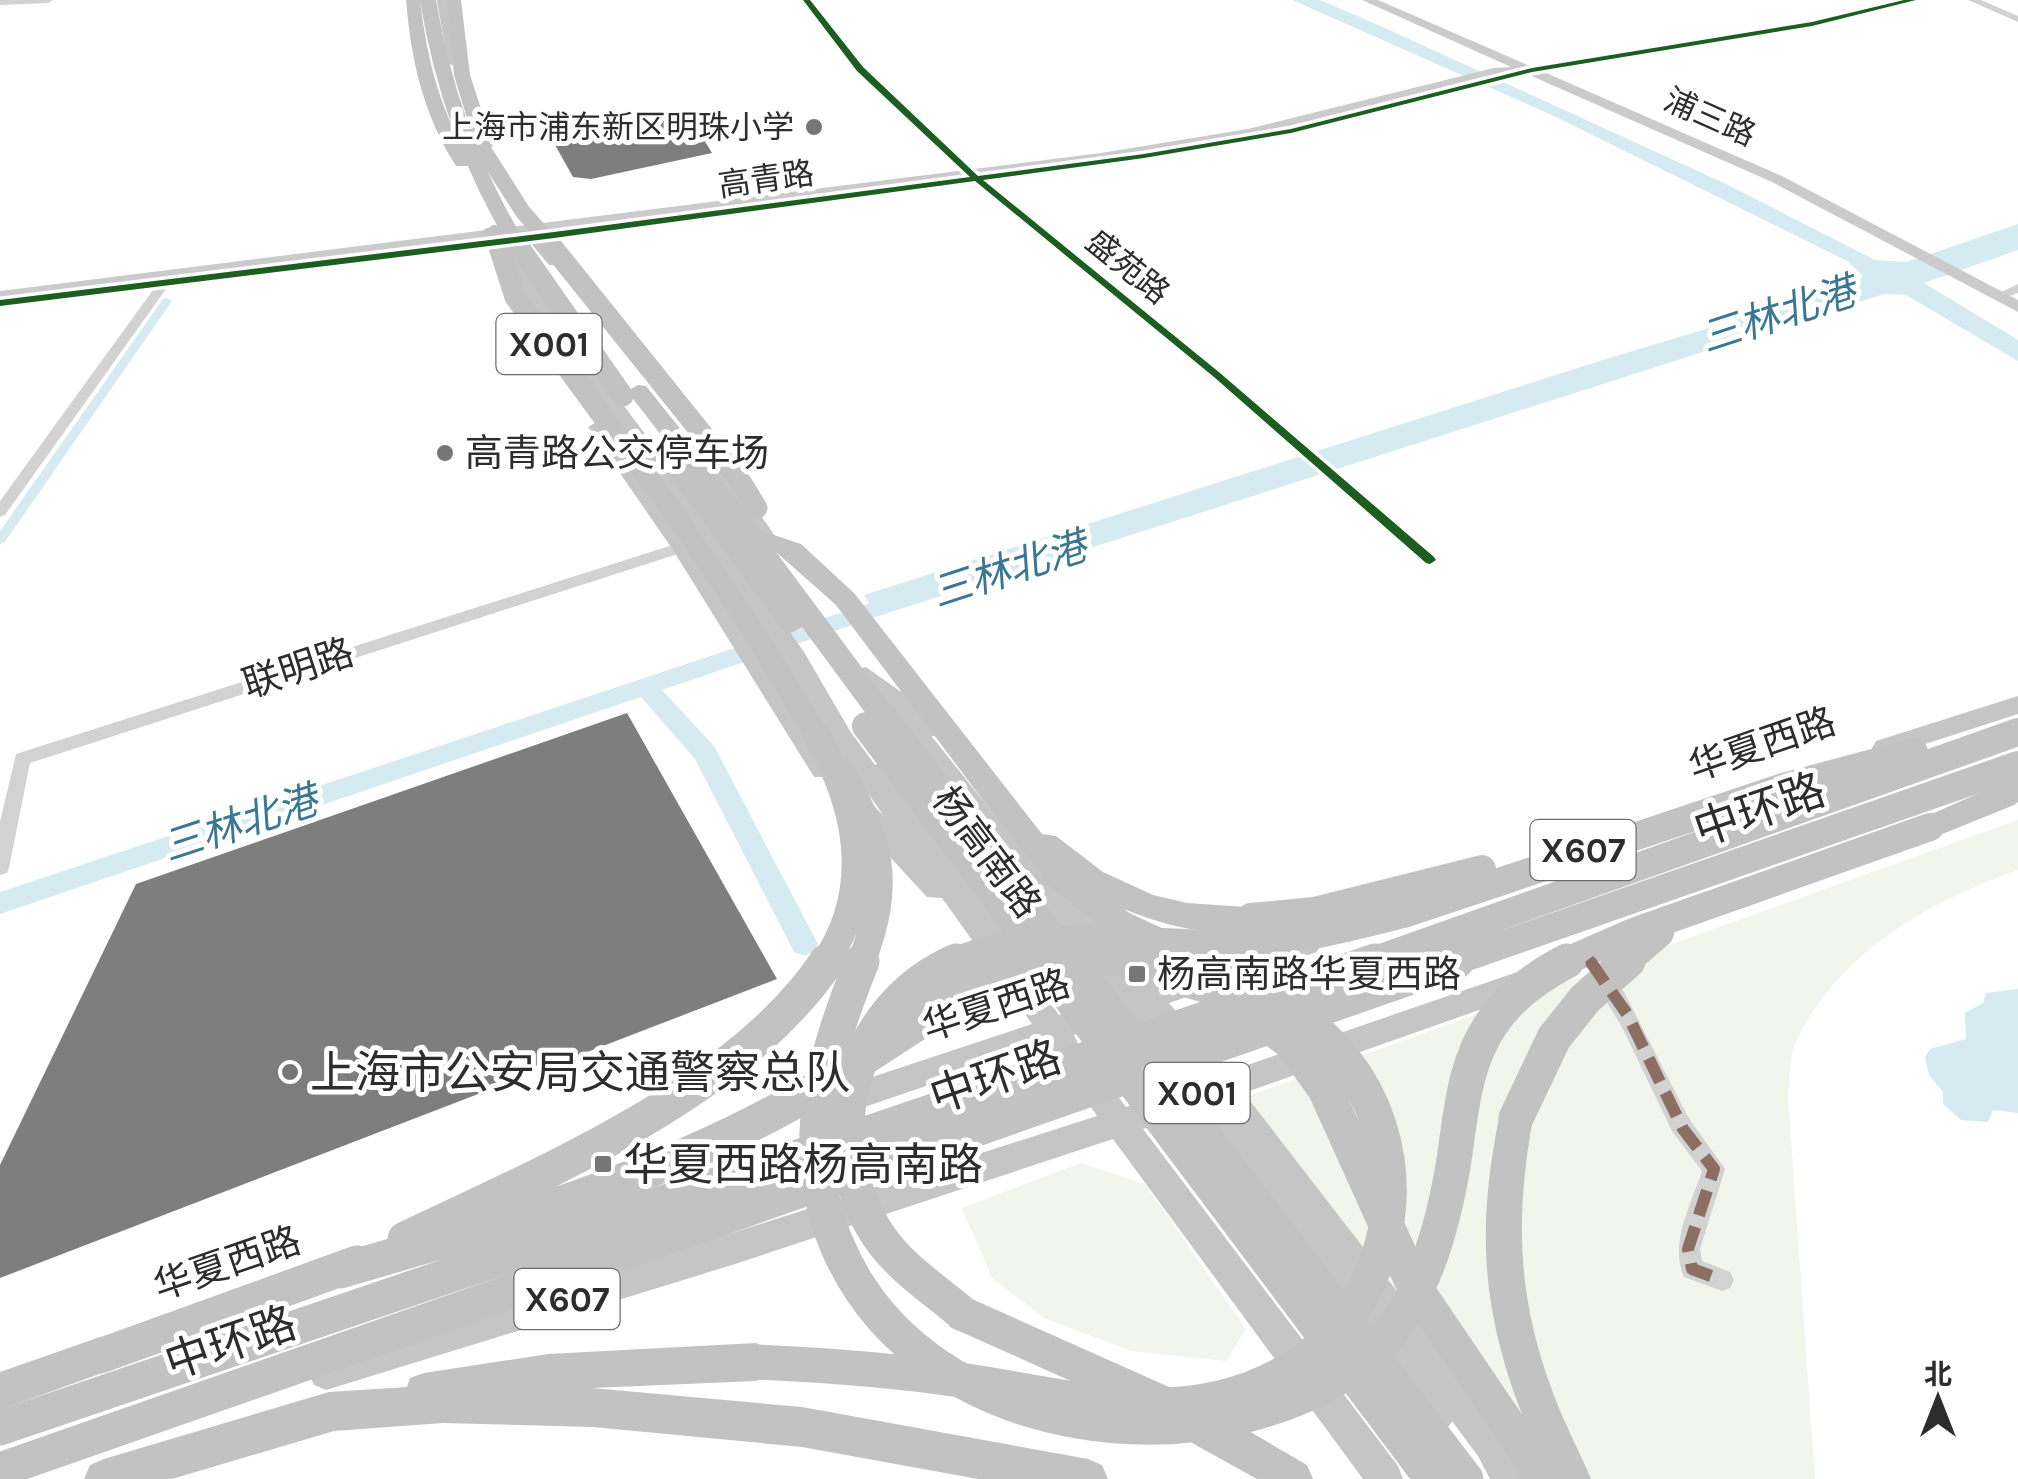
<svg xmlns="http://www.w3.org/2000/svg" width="2018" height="1479" font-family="Karla,'Noto Sans SC',sans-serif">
<rect width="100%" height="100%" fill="#fff"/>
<path fill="#f1f5eb" d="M2018,820V870C1929,901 1837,953 1796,1042C1789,1057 1790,1080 1788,1096L1815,1479H1536L1243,1098Z
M1081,1163L1145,1184L1246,1329L1226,1361L1131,1351L1044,1318L992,1278L962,1208Z"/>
<path fill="#d6eaf2" d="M1292,0H1320L1385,28L1724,183L1875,260L1907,262L2018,224V250L1924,283L2018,340V361L1906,295L1884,294L878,616L864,595L1603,360L1838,289L1857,283L1863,276L1847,261L1554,116Z
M2018,989V1113L1993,1110L1988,1122L1961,1120L1943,1104V1092L1929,1075L1925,1058L1930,1049L1966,1039L1965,1013L1983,1003L1986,993Z"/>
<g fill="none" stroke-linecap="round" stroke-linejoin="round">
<path fill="#d6eaf2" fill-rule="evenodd" d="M167,298L172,301L4,543L0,544V531L163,299Z"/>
<path fill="#d6eaf2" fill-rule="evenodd" d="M906,591L917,599L914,604L662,690L714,746L818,944L814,952L804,956L794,952L695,759L641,697L0,914V892Z"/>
</g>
<path fill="#7e7e7e" d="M678,110L687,111L712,153L591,179L573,177L550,136L558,131Z
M627,713L777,979L0,1278V1165L136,884Z"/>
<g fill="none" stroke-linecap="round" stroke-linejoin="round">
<path fill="#d2d2d2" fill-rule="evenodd" d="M801,0H811L864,67L975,172L1222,372L1435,556L1438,560L1435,564H1425L1212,378L967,176L856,71Z
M1968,0H1981L2018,16V22Z
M166,272L176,275L5,515L0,517V501Z
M2018,284V293L1999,300L1993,296Z
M682,542L687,543L690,547L687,551L30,763L9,868L7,873L0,875V822L16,754Z
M1601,967L1608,969L1624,992L1688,1117L1725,1169L1700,1249L1702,1261L1730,1272L1734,1280L1730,1288L1722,1291L1684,1277C1669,1243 1691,1205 1702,1171L1672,1131L1623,1029L1591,975L1594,969Z"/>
<path fill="#d2d2d2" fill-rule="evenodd" d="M0,0H53L48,3L0,5Z"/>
<path fill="#cbcbcb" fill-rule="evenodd" d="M1362,0H1378L1530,66L1812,20L1898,0H1919L1812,28L1544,72L1782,176L2018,300V312L1772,182L1527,74L1494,76L1248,137L1101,161L0,301V291L1101,153L1248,129L1494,68L1511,67Z"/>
<path fill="#c5c5c5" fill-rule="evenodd" d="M437,0H451L460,67L448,64Z
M501,228L540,232L561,257V265H549L529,241L513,240L540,294L730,547L804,652L850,731L1059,1015L1128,992L1130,979L1140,976L1154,983L1307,932L1317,936L1321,944L1317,952L1169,1003L1227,1072L1523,970L1533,973L1537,982L1533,991L1244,1093L1504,1430L1527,1479H1490L1478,1456L1215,1103L1143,1129L1398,1466L1403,1479H1363L1113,1139L732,1265L326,1390L314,1385L309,1373L314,1361L326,1356L732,1233L1097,1116L1071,1078L1075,1069L1086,1065L1097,1069L1126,1107L1198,1082L1142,1012L1074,1035L1079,1045L1075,1054C1061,1059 1055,1056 1047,1045L838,1116L827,1112L823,1102L827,1092L1032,1024L942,898L927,897L852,816L848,809L852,802C868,797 874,806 884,816C824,732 774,641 714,557C640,453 550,354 495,239L478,233L487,228Z
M598,421L605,423L690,542L832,763L836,770L832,777H814L673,550L588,427Z
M710,451L717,453L771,530L774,535L771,540H755L700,457Z
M866,667L918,704L938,730L935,736H917L900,716L858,681L854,675L858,669Z
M2018,696V714L1885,757L1876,755L1872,748L1876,741Z
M1040,859L1050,862L1118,942L1122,950L1118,958L1108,962L1098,958L1030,878L1026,870L1030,862Z"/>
<path fill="#c2c2c2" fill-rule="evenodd" d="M406,0H420C427,59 440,111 471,162L468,166H456C423,114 411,60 406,0Z
M447,0H461L470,75L493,145L490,149L475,145L454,75Z
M638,385L646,386L762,531L801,544L854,593L1042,834L1056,836L1103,872L1153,895L1187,903L1262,908L1266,917L1262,926C1202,946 1116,911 1067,879L1055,885L1044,881L836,605L776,552L895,712L899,719L895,726H875L802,627L791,633L782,630L657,458L660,453H675L627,391Z
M681,515L689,518L760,621L831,736L827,743H807L741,632L669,523Z
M2018,776V802L2014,805L1940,835L1930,838L1920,835L1916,827L1920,819Z
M1516,1103L1528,1107L1533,1118C1515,1218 1517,1297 1553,1393C1564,1423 1579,1450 1591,1479H1522L1505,1450L1511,1436L1529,1432C1483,1319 1475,1237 1499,1118L1504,1107Z
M963,1295L1187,1395L1307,1465L1313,1479H1257L1118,1402L950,1327L944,1314L950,1301Z
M100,1337L113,1343L119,1356L113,1369L0,1410V1372Z
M756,1343L769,1349L775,1362L769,1375L756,1381L592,1388L802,1407L1088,1459L1102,1465L1108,1479H978L802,1447L593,1427L443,1423L334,1431L172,1479H84L90,1465L104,1459L329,1392L407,1387L410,1378L424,1373L548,1354Z"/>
<path stroke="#c5c5c5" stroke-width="25" d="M901,718L1097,963
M885,773L1022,958"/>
<path stroke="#c5c5c5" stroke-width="32" d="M1095,961L1438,1414"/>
<path stroke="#c2c2c2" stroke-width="16" d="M428,0C443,90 471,168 518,246
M468,126L523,212L553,246
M495,233L499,246"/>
<path stroke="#c2c2c2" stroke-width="21" d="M498,244L515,297L681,523
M517,244L623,396
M550,244L741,482L757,508"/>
<path stroke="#c2c2c2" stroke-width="28" d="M885,719L1072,963
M866,726L1044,963
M817,736C859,808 874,889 825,963
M839,769C881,841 892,883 861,963
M1055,873L1122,925L1204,963
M1251,917L1314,911L1482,869
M951,963C1047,921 1137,946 1238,944C1294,943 1350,927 1404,914L1783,787L1914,752
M1048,963L1060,960L1142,963
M1367,963L2018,732
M1450,963L2018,765
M1562,963L1633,932L1930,827
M1625,963L1660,933"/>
<path stroke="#c2c2c2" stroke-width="35" d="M862,961C825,1055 795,1147 837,1245C922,1446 1221,1479 1375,1352C1423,1300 1443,1228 1454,1160C1461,1113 1464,1063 1492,1023C1510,996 1538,976 1567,961
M956,961C851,1007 815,1140 878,1235C900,1268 934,1289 963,1314
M1043,961L1432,1479
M1070,961L1466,1479
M1125,961L1221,990L1292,1043L1325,1089L1414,1286L1525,1450
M862,1059L979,983L1057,961
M1516,1118L1554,1038L1585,999L1628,961
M405,1239C543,1173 740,1092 827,961
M340,1271C509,1222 675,1175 826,1083
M100,1356L357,1263
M756,1362C824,1365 893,1370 960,1380C1072,1396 1181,1432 1286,1372C1316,1355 1343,1328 1360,1298C1384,1255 1394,1208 1387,1159C1370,1052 1290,1001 1198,961
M0,1428L1375,961
M0,1470L1457,961"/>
<path stroke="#8d6e63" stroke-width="10" stroke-dasharray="20 10" stroke-linecap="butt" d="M1589,959L1592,963"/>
<path stroke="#8d6e63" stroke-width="12" stroke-dasharray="26 12" stroke-linecap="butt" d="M1590,961L1627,1014L1683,1129L1714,1169L1688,1249L1692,1269L1722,1280"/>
<g stroke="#fff" stroke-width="7">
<path id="cycleway" d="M803,0H810L863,67L978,176L1144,154L1291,129L1532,68L1812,22L1904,0H1916L1812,26L1532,72L1291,133L1144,158L983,180L1220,373L1434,557L1436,560L1430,564L1426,563L1214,377L975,181L554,238L0,306V300L554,232L970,177L857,71Z"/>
</g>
<use href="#cycleway" fill="#1b5e20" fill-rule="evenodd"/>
</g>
<g fill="#767676" stroke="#fff" stroke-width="4">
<circle cx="814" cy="127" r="10"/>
<circle cx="445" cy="453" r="10"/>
<rect x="1127" y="964" width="20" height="20" rx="5"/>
<circle cx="290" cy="1072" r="10"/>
<rect x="593" y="1154" width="20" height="20" rx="5"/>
</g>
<g text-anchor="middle" stroke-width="10" stroke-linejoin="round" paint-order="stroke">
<g font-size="32" fill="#2d2d2d" stroke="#fff">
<text transform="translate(1710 117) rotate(24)" y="11">浦三路</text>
<text transform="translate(766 179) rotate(-8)" y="11">高青路</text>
<text transform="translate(1128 267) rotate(39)" y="11">盛苑路</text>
</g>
<g font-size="32" fill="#2d2d2d" stroke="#fff" text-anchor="end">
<text x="794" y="138">上海市浦东新区明珠小学</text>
</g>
<g fill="#fff" stroke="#6c6c6c" stroke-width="2.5">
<rect x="496.5" y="314" width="105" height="60" rx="8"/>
<rect x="1530.5" y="820" width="105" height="60" rx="8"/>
<rect x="1144.5" y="1063" width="105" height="60" rx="8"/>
<rect x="514.5" y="1269" width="105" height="60" rx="8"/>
</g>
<g font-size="35" font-weight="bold" fill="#2d2d2d">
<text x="549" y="356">X001</text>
<text x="1583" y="862">X607</text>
<text x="1197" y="1105">X001</text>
<text x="567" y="1311">X607</text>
</g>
<g font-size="38" fill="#2d2d2d" stroke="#fff" text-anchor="start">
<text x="465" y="466">高青路公交停车场</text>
<text x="1157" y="987">杨高南路华夏西路</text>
</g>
<g font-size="38" fill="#2d2d2d" stroke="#fff">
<text transform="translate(298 668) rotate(-18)" y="13">联明路</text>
<text transform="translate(1762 744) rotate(-19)" y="13">华夏西路</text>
<text transform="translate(987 852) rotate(53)" y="13">杨高南路</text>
<text transform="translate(996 1005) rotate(-18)" y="13">华夏西路</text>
<text transform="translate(227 1263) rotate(-19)" y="13">华夏西路</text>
</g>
<g font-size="40" font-style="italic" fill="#397792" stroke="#fff">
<text transform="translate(1778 314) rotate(-18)" y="14">三林北港</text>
<text transform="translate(1009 569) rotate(-18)" y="14">三林北港</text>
<text transform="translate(240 823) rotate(-18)" y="14">三林北港</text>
</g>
<g font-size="45" fill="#2d2d2d" stroke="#fff">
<text transform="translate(1759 809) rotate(-19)" y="16">中环路</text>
<text transform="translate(995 1076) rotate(-19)" y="16">中环路</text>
<text transform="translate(230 1342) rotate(-19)" y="16">中环路</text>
</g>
<g font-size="45" fill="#2d2d2d" stroke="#fff" text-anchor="start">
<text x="310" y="1088">上海市公安局交通警察总队</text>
<text x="623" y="1180">华夏西路杨高南路</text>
</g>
</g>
<g transform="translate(1938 1399)" stroke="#ffffff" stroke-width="8" paint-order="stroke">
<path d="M0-8L18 38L0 25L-18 38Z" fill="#2d2d2d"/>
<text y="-15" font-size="28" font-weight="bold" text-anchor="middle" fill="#2d2d2d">北</text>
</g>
</svg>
